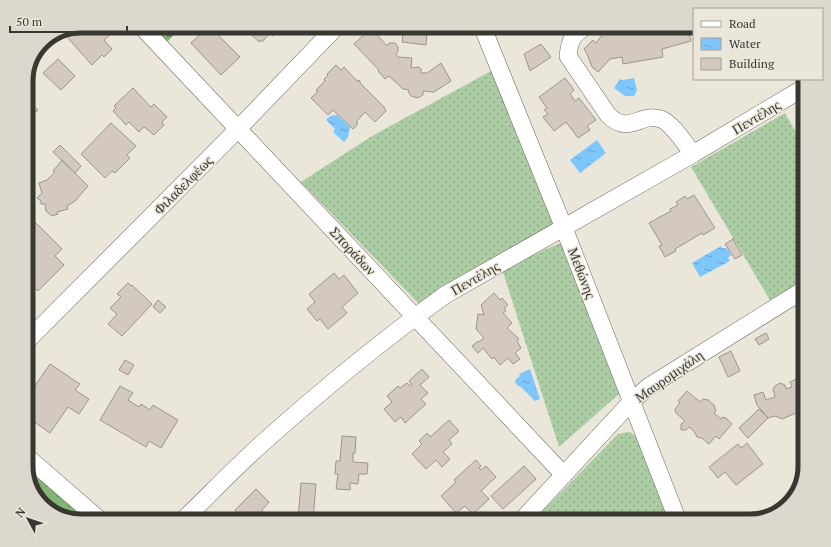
<svg xmlns="http://www.w3.org/2000/svg" width="831" height="547" font-family="'PT Serif',serif">
<defs>
<pattern id="grass-dots" width="8" height="8" patternUnits="userSpaceOnUse"><rect width="8" height="8" fill="#accca3"/><path d="M2 2h.1M6 6h.1" fill="none" stroke="#8da685" stroke-width="1.8" stroke-linecap="round"/></pattern>
<pattern id="forest-firs" width="22" height="20" patternUnits="userSpaceOnUse"><rect width="22" height="20" fill="#82b473"/><path d="M5 1l3.5 6h-7zM16 11l3.5 6h-7z" fill="#6b935f"/></pattern>
<pattern id="water-ripples" width="26" height="14" patternUnits="userSpaceOnUse"><rect width="26" height="14" fill="#7ec7fc"/><path d="M2 4q2-2 4 0t4 0M15 11q2-2 4 0t4 0" fill="none" stroke="#68a2cd"/></pattern>
</defs>
<rect width="100%" height="100%" fill="#ebe6da"/>
<path fill="url(#grass-dots)" d="M491,71L555,225L481,266L419,304L301,182L372,136Z
M785,113L805,149V279L770,300L691,167Z
M562,242L619,394L559,447L502,269Z
M630,432L639,439L670,521H533L618,434Z"/>
<path fill="url(#forest-firs)" d="M152,26H182L167,42Z
M26,465L88,521C81,521 55,515 50,511C36,500 26,483 26,465Z"/>
<path fill="url(#water-ripples)" d="M634,78L637,90L634,96H625L614,88L620,79L623,80Z
M337,115L350,127L348,137L344,142L333,132L335,129L326,120L330,116Z
M597,140L606,153L580,173L570,160Z
M721,246L722,248H726L729,251L731,255L728,258L730,261L700,277L692,263Z
M530,369L540,399L535,401L521,387L518,386L515,382L516,379L520,376L519,374Z"/>
<path fill="#d3c9c0" stroke="#9e948c" d="M81,26H105L112,33L104,40L112,49L104,57L102,55L92,65L66,36L68,35L65,33Z
M209,26L240,57L221,75L191,43Z
M242,26H281L282,27L273,36L270,33L262,42L260,40L259,42Z
M397,26H435L434,34L427,33L426,45L402,42L403,32L396,31Z
M605,26H687L691,41L662,49L663,57L623,64L622,57L610,59L598,72L592,67L587,54L584,49L593,40L596,43L603,34L601,32L605,29L604,27Z
M371,28L387,46L389,43H395L398,47V52L396,54L398,57L412,58L411,68L419,67L421,69V73H427L441,63L451,81L434,92L423,91V95L418,98L411,96L408,92L409,90L403,89L389,76L385,79L378,71L379,70L354,44Z
M541,44L551,57L530,71L524,54Z
M58,59L75,76L61,90L43,73Z
M336,65L341,70L344,67L356,80L360,81V83L384,107L386,111L375,122L365,112L357,121V125L353,129L333,110L328,115L311,98L318,91L316,90L325,81L324,79L328,75L327,74Z
M565,78L574,90L570,94L575,101L579,98L596,120L587,126L590,130L578,138L566,122L554,131L543,117L548,114L544,110L547,108L539,97Z
M133,88L151,107L154,104L167,117L162,122L164,125L154,135L144,127L139,132L129,122L126,125L113,111L116,108L114,106Z
M26,98L38,110L26,121Z
M111,123L136,146L127,155L130,158L115,173L112,171L105,178L81,154Z
M60,145L81,166L75,173L53,152Z
M62,160L88,186L75,201L67,206L68,209L57,212L58,214L52,216L46,211L45,204H41V201L37,198L42,193L39,183L47,180L55,172L53,171Z
M694,195L715,228L703,235L702,233L675,249L676,251L665,257L659,246L662,245L649,223L671,211L670,209L678,205L676,202L685,196L687,199Z
M26,213L62,249L55,256L64,265L38,291L26,279Z
M733,239L742,255L735,259L725,244Z
M334,273L339,279L344,275L358,293L342,307L347,313L328,329L320,319L317,321L307,309L315,302L309,294Z
M128,283L131,286L132,285L152,304L122,336L108,324L117,314L110,308L121,297L117,294Z
M494,293L500,300L502,298L508,305L504,308L506,311L503,313L512,323L507,328L519,339L517,341L521,348L515,353L520,359L513,364L508,358L500,365L494,357L492,359L483,348L478,353L472,346L478,341L479,342L484,338L476,329L478,314L484,315L481,305Z
M158,300L166,307L160,313L153,307Z
M766,333L769,339L759,345L755,339Z
M731,351L740,371L728,377L719,357Z
M125,360L134,365L128,375L119,370Z
M50,364L80,384L75,390L89,399L79,414L68,407L50,433L26,416V399Z
M422,369L429,377L420,385L428,393L421,399L426,404L405,423L401,417L395,422L384,409L392,402L387,396L398,386L400,388L407,383L410,386L412,385L409,381Z
M797,379L805,388V420L801,411L782,419L775,416L768,418L757,405L754,395L763,392L766,400L775,397L773,389L775,386L780,383L785,385L786,389L792,387L790,382Z
M120,386L133,393L128,400L139,407L141,404L150,410L153,405L178,420L161,448L149,441L146,447L100,420Z
M687,391L700,402L703,399L708,400L714,405L716,411L714,413L721,419L722,417L726,418L732,424L719,439L716,436L709,444L702,438H700L697,437L694,431L689,427L686,430H681V424L685,421L676,413L675,409L680,403L678,401Z
M759,409L768,418L748,438L739,428Z
M449,420L459,431L449,440L452,444L443,452L450,459L442,467L436,460L426,469L412,454L422,444L419,441L427,433L430,437Z
M342,436L356,437L355,453H353V462L368,463L367,474H359L358,484L350,483V490L336,489L338,474H335L336,461H340Z
M747,443L763,464L736,485L725,472L718,478L709,467L738,444L741,448Z
M476,460L481,466L479,468L481,470L486,466L496,477L481,491L489,499L473,514L465,506L456,513L441,496L456,482L454,480Z
M524,466L536,479L503,509L491,496Z
M301,483L316,484L313,521L298,520Z
M794,486L798,490L796,496L790,502L784,497Z
M256,489L269,502L262,510L265,521H237L240,516L235,510Z
M352,514H358V516H359V521H347V515L352,516Z"/>
<g fill="none" stroke-linecap="round" stroke-linejoin="round">
<g stroke="#6b675c" stroke-width="18">
<path id="minor" d="M141,26L564,475
M482,26L564,228L678,521
M586,26C572,36 570,39 568,56L608,115C629,136 640,112 661,119C673,124 685,144 693,154
M26,342L238,129L337,26
M26,456L101,521
M182,521C207,497 231,472 256,449C317,394 380,342 445,295L693,154L805,87
M521,521L631,402L648,387L805,289"/>
</g>
<use href="#minor" stroke="#fff" stroke-width="17"/>
</g>
<g text-anchor="middle" stroke-width="3" stroke-linejoin="round" paint-order="stroke">
<g font-size="14" fill="#383732" stroke="#ebe6da">
<text transform="translate(756 117) rotate(-31)" y="5">Πεντέλης</text>
<text transform="translate(183 185) rotate(-45)" y="5">Φιλαδελφέως</text>
<text transform="translate(353 251) rotate(47)" y="5">Σποράδων</text>
<text transform="translate(582 273) rotate(69)" y="5">Μεθώνης</text>
<text transform="translate(475 278) rotate(-30)" y="5">Πεντέλης</text>
<text transform="translate(669 376) rotate(-35)" y="5">Μαυρομιχάλη</text>
</g>
</g>
<path d="M0 0H831V547H0ZM81 33H750A48 48 0 0 1 798 81V466A48 48 0 0 1 750 514H81A48 48 0 0 1 33 466V81A48 48 0 0 1 81 33Z" fill="#ddd8cd" fill-rule="evenodd"/>
<path fill="none" stroke="#383732" stroke-width="5" d="M81 33H750A48 48 0 0 1 798 81V466A48 48 0 0 1 750 514H81A48 48 0 0 1 33 466V81A48 48 0 0 1 81 33Z"/>
<rect x="693" y="8" width="130" height="72" fill="#ebe6da" stroke="#a3a097"/>
<rect x="701" y="21" width="20" height="6" fill="#ffffff" stroke="#a3a097"/>
<text x="729" y="28" font-size="12" fill="#383732">Road</text>
<rect x="701" y="38" width="20" height="12" fill="url(#water-ripples)" stroke="#a3a097"/>
<text x="729" y="48" font-size="12" fill="#383732">Water</text>
<rect x="701" y="58" width="20" height="12" fill="#d3c9c0" stroke="#a3a097"/>
<text x="729" y="68" font-size="12" fill="#383732">Building</text>
<g transform="translate(28 519) rotate(310)" stroke="#ebe6da" stroke-width="3" paint-order="stroke">
<path d="M0-3L7 15L0 10L-7 15Z" fill="#383732"/>
<text y="-6" font-size="11" font-weight="bold" text-anchor="middle" fill="#383732">N</text>
</g>
<path d="M10 26v6h117v-6" fill="none" stroke="#383732" stroke-width="2"/>
<text x="16" y="26" font-size="12" fill="#383732" stroke="#ebe6da" stroke-width="3" paint-order="stroke">50 m</text>
</svg>
